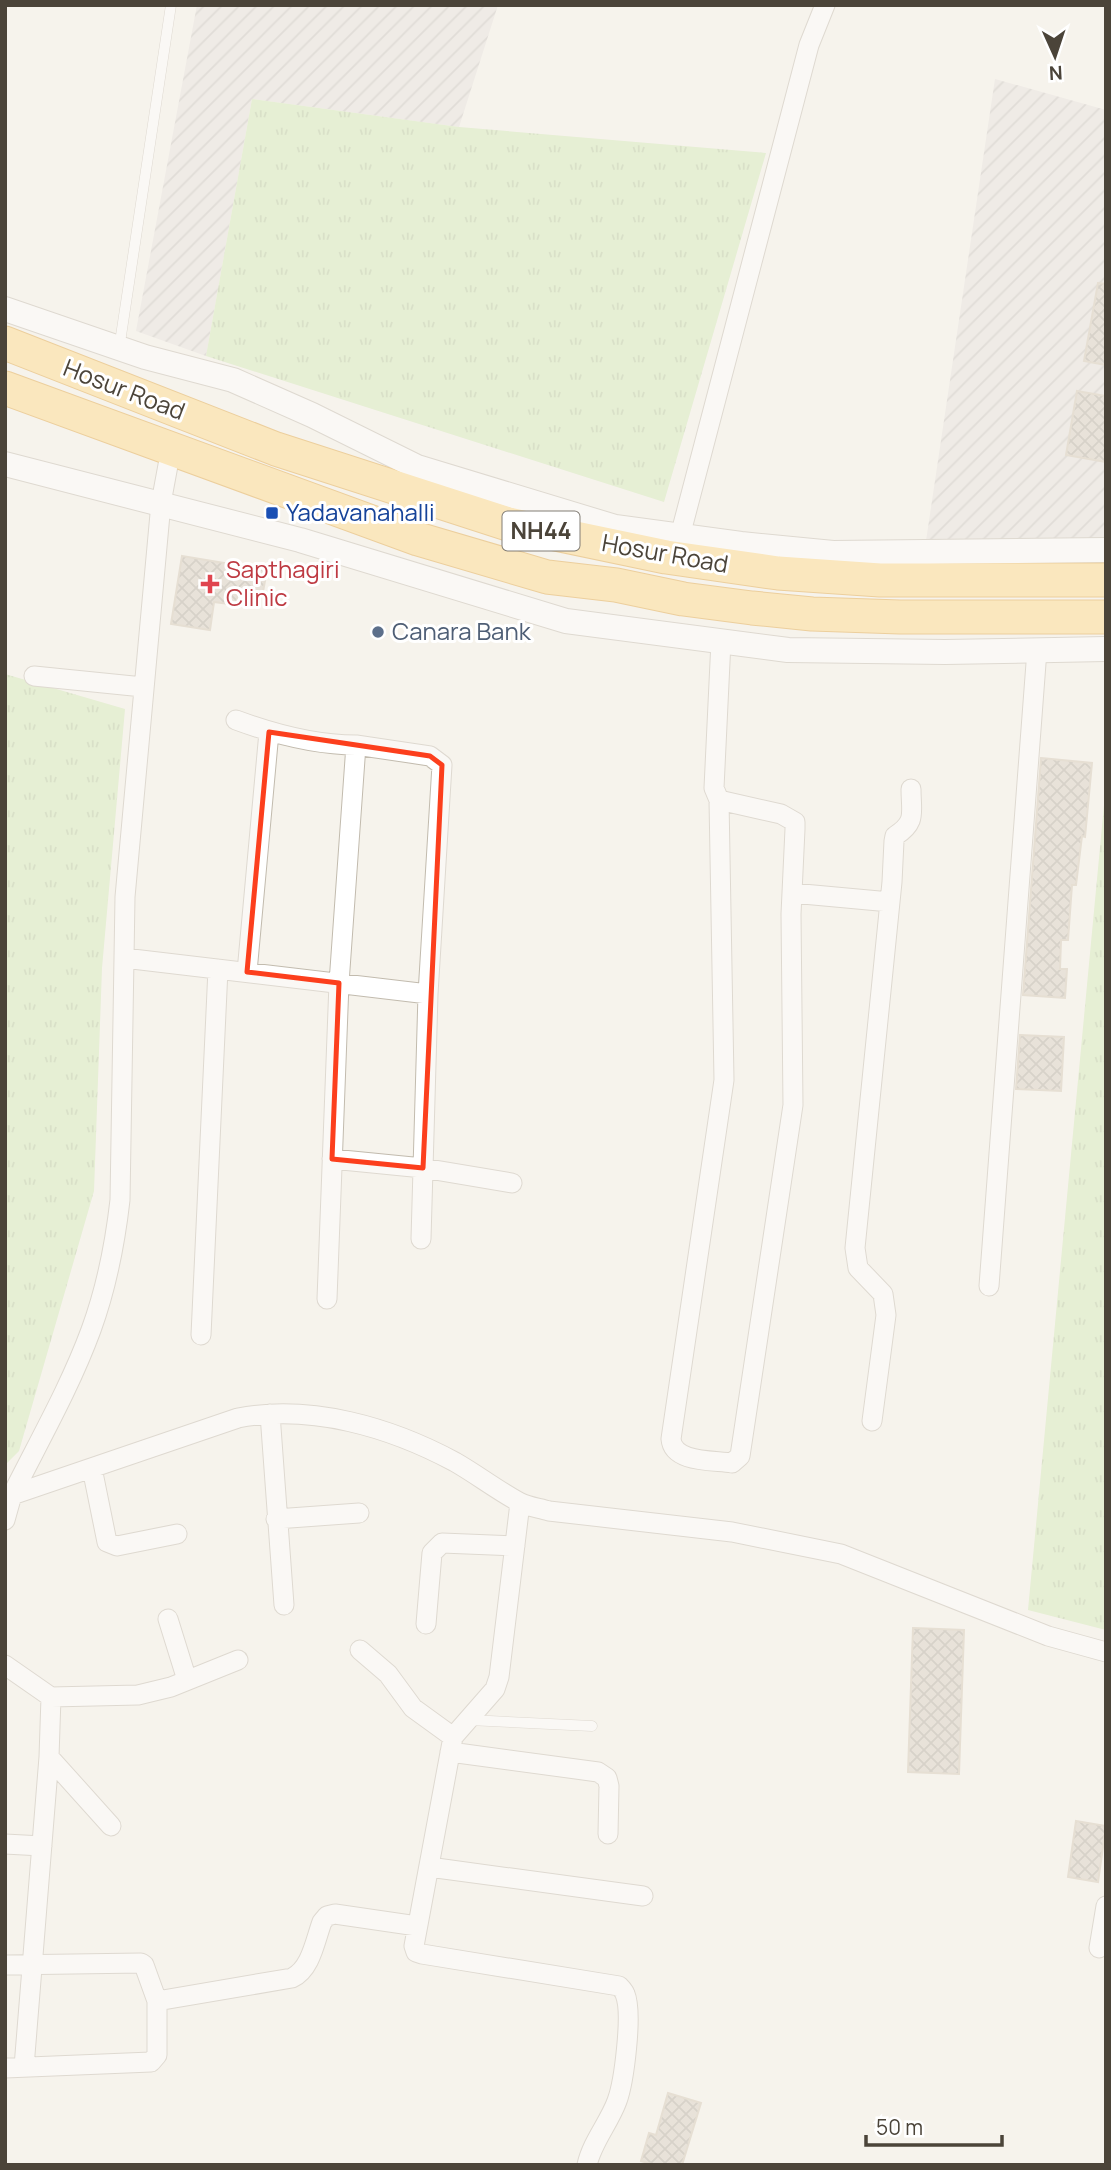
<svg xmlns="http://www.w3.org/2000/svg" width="1111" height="2170" font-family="Manrope,sans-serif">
<defs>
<pattern id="industrial-furrows" width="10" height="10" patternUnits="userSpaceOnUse" patternTransform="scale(1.75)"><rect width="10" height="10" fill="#e6e2dd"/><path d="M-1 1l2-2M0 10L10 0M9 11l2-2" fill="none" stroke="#c7c3be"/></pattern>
<pattern id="grass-tufts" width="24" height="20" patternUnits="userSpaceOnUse" patternTransform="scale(1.75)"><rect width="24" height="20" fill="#d2eab5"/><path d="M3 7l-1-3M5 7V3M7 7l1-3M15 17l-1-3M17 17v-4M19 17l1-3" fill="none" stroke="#b6ca9c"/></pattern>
<pattern id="building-cross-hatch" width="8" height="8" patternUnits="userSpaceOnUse" patternTransform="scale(1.75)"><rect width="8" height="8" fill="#d8cfc1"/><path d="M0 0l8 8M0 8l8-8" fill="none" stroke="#b1aa9e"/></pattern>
</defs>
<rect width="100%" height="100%" fill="#f6f3ec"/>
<path fill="url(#industrial-furrows)" d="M197,5H498L459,127L252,99L206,356L136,331Z
M995,79L1106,110V539L926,541Z"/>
<path fill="url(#grass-tufts)" d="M252,99L459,127L766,153L664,502L206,356Z
M5,674L125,709L102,968L94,1191L19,1451L5,1465Z
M1106,784V1630L1028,1610Z"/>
<path fill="url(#building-cross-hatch)" stroke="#d3c7b4" stroke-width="2" d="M1098,283L1106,284V365L1084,361Z
M1077,391L1106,396V462L1066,455Z
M182,556L267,570L262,597L238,593L236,605L214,602L210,630L171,624Z
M1041,758L1092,763L1085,837L1082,836L1076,885H1072L1068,940H1061L1060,969H1067L1065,998L1023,995Z
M1020,1035L1064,1037L1061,1091L1016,1089Z
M913,1628L964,1630L959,1774L908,1772Z
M1076,1821L1106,1826L1098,1882L1068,1877Z
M668,2093L701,2103L682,2165H655L641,2161L649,2133L656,2135Z"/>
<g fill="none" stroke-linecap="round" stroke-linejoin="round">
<g stroke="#c2bbae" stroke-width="11">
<path id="service" d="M119,349L171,5
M469,1720L592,1726"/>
</g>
<g stroke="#c2bbae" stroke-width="21">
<path id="minor" d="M680,536L809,45L825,5
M34,676L143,687
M236,720C274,734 316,745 356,745L339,983L327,1299
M719,800L781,814L795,822V829L791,914L793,1105L740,1456L732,1463C713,1460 673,1463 671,1439L724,1080L719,800L714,788L721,641
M792,893L890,902
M124,958L428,994L442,765L430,756L356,745
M247,972L269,732
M332,1159L423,1168L512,1183
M421,1239L428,994
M989,1286L1037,650
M201,1335L218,969
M270,1414L284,1605
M872,1421L886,1315L883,1294L858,1268L855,1248L892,882L894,841L895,836C917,822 911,813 911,789
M92,1468L107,1542L117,1546L177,1534
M12,1495L238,1418C311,1404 390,1427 455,1462C476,1474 497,1490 519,1502C528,1507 540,1508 549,1511L732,1532L841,1554L1048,1636L1106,1652
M520,1503L499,1677L495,1689L453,1737L414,1946L416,1952L422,1954L619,1986C620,1987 625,1992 625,1994C633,2013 624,2082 617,2101C609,2123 592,2142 587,2165
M276,1519L359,1513
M5,1520L12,1495C39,1441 70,1387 91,1330C106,1289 115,1244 120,1200L125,897L161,503L171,449
M168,1619L187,1680
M426,1624L432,1553L442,1543L515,1546
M360,1650L388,1674L413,1708L453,1737
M5,1665L51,1697L49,1757L24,2067
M51,1697L138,1695L171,1687L238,1660
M450,1752L598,1772L607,1778L609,1786L608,1834
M49,1757L111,1826
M5,1844L42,1846
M429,1867L643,1896
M1099,1948L1106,1906
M5,1965L141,1963L144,1965L157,2001
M5,2068L151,2062L157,2055V2001L292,1978C311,1969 315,1941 322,1922L327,1916L335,1914L417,1926"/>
</g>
<g stroke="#c2bbae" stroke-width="26">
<path id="tertiary" d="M5,309L145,357L233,380L312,415L417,467L615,527L741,544L833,553L1106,550
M5,464L300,540L566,621L788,650L945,652L1106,649"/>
</g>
<g stroke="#e0a43c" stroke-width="35">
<path id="trunk" d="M5,343L276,449L508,524L666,557L778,573L880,580H1106
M5,388L418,539L547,577L616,585L683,599L752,608L812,614L900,617H1106"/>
</g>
<use href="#service" stroke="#fff" stroke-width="10"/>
<use href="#minor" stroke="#fff" stroke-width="19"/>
<use href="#tertiary" stroke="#fff" stroke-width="24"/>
<use href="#trunk" stroke="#ffd985" stroke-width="33"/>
</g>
<path d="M0 0H1111V2170H0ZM269,732L430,756L442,765L423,1168L332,1159L339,983L247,972Z" fill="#f6f3ec" fill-opacity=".55" fill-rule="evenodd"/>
<path fill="none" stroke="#fc3f1d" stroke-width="5" stroke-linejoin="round" d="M269,732L430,756L442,765L423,1168L332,1159L339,983L247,972Z"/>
<rect fill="#1a4fb4" stroke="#fff" stroke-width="2.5" x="265" y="506" width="14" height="14" rx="3.5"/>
<path fill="#e0444e" stroke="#fff" stroke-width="2.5" d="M206.5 573.5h7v7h7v7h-7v7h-7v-7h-7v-7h7z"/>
<circle fill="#5c6f8a" stroke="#fff" stroke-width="2.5" cx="378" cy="632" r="7"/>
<g text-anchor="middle" stroke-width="6" stroke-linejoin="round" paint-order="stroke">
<rect fill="#fff" stroke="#817c74" stroke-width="2" x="502.5" y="511.5" width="77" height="39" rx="5"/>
<g font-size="23" font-weight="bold" fill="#4b4439">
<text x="541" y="539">NH44</text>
</g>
<g font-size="24" fill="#4b4439" stroke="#fff">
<text transform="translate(124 390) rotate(21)" y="8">Hosur Road</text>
<text transform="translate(665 554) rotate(10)" y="8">Hosur Road</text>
</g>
<g font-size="24" fill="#164399" stroke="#fff" text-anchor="start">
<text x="286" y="521">Yadavanahalli</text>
</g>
<g font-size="24" fill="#be3a42" stroke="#fff" text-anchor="start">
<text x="226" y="578">Sapthagiri<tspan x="226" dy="28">Clinic</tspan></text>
</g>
<g font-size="24" fill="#4e5e75" stroke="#fff" text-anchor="start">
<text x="392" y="640">Canara Bank</text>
</g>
</g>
<rect width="1111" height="2170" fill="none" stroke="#4b4439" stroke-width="14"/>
<g transform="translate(1055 56) rotate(177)" stroke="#ffffff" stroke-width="5" paint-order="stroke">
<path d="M0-5L12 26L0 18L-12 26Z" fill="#4b4439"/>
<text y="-10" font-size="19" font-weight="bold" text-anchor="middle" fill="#4b4439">N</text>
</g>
<path d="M866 2135v10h136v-10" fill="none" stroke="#4b4439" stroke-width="3.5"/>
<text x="876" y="2135" font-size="21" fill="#4b4439" stroke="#ffffff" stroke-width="5" paint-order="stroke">50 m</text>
</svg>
